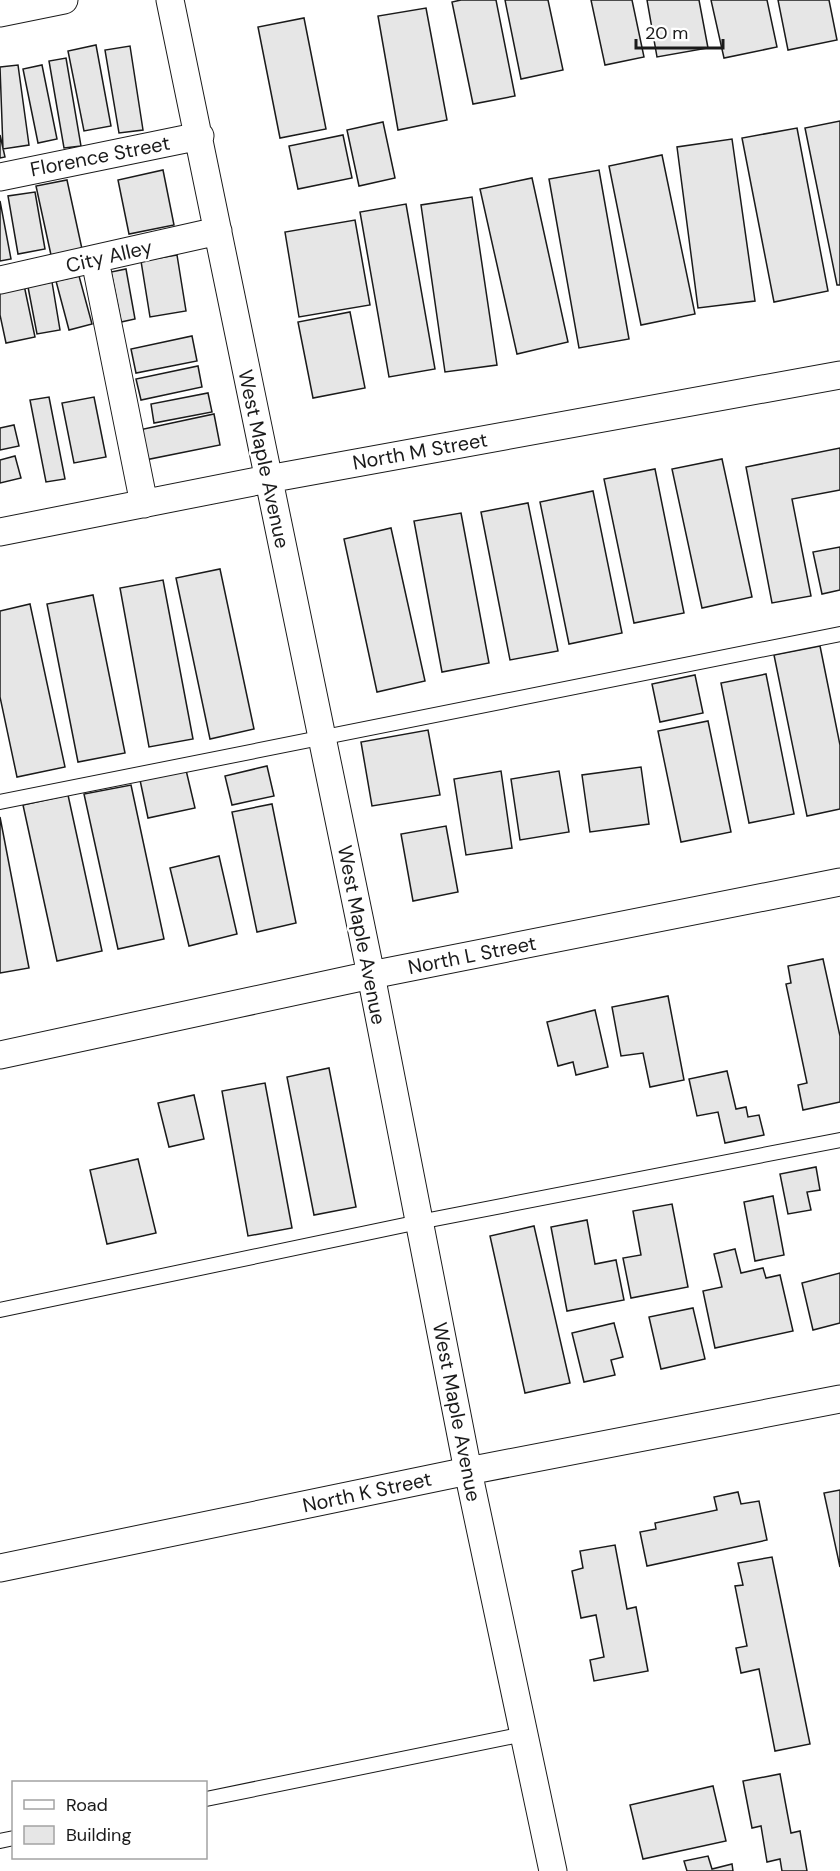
<svg xmlns="http://www.w3.org/2000/svg" width="840" height="1871" font-family="'DM Sans',sans-serif">
<rect width="100%" height="100%" fill="#fff"/>
<path fill="#e6e6e6" stroke="#1a1a1a" stroke-width="1.5" d="M461,0H496L515,96L473,104L452,2Z
M505,0H548L563,70L521,79Z
M591,0H632L644,57L605,65Z
M647,0H699L708,48L657,57Z
M711,0H767L777,47L724,58Z
M778,0H829L837,40L788,50Z
M426,8L447,120L398,130L378,16Z
M304,18L326,129L280,138L258,27Z
M96,45L111,126L84,131L68,51Z
M130,46L143,130L119,133L105,50Z
M66,58L81,146L64,148L49,61Z
M18,65L29,145L3,149L0,67Z
M42,65L57,139L38,143L23,69Z
M840,121V285H837L805,128Z
M383,122L395,178L359,186L347,130Z
M797,128L828,291L774,302L742,138Z
M0,135L5,157L0,158Z
M343,135L352,178L298,189L289,146Z
M732,139L755,301L698,308L677,147Z
M662,155L695,314L641,325L609,166Z
M163,170L174,225L129,234L118,180Z
M599,170L629,339L579,348L549,179Z
M532,178L568,342L517,354L480,189Z
M67,180L82,249L51,255L36,186Z
M35,192L45,249L18,254L8,196Z
M472,197L497,365L445,372L421,205Z
M0,201L11,259L0,261Z
M406,204L435,369L389,377L360,212Z
M355,220L370,305L299,317L285,232Z
M177,255L186,311L150,317L141,261Z
M126,269L135,319L121,322L111,272Z
M79,276L92,324L69,330L56,281Z
M52,282L60,330L37,334L28,287Z
M24,285L35,337L6,343L0,315V291Z
M350,312L365,388L313,398L298,322Z
M192,336L197,361L136,373L131,349Z
M198,366L202,387L141,400L136,379Z
M208,393L212,412L154,423L151,404Z
M49,397L65,479L46,482L30,400Z
M94,397L106,457L74,463L62,403Z
M214,414L220,445L145,460L139,430Z
M14,425L19,446L0,450V428Z
M840,448V490L792,499L811,596L772,603L746,467Z
M15,456L21,478L0,483V460Z
M722,459L752,597L702,608L672,469Z
M655,469L684,613L634,623L604,479Z
M593,491L622,633L569,644L540,502Z
M528,503L558,651L510,660L481,512Z
M461,513L489,663L442,672L414,521Z
M391,528L425,681L377,692L344,539Z
M840,547V590L822,594L813,552Z
M220,569L254,729L210,739L176,578Z
M163,580L193,739L149,747L120,588Z
M93,595L125,753L78,762L47,604Z
M30,604L65,767L17,777L0,697V611Z
M820,646L840,745V809L807,816L774,655Z
M766,674L794,814L749,823L721,683Z
M695,675L703,713L660,722L652,684Z
M708,721L731,832L681,842L658,731Z
M428,730L440,795L372,806L361,742Z
M267,766L274,796L232,805L225,776Z
M641,767L649,824L590,832L582,775Z
M186,770L195,808L148,818L140,780Z
M501,771L512,848L466,855L454,779Z
M559,771L569,832L520,840L511,779Z
M131,785L164,939L118,949L84,794Z
M68,795L102,951L57,961L23,805Z
M272,804L296,923L257,932L232,812Z
M0,817L29,968L0,973Z
M446,826L458,892L413,901L401,834Z
M219,856L237,934L189,946L170,868Z
M823,959L840,1036V1102L803,1110L798,1085L807,1083L786,984L791,983L788,966Z
M668,996L684,1080L650,1087L643,1053L621,1056L612,1007Z
M595,1010L608,1067L576,1075L573,1062L558,1066L547,1022Z
M329,1068L356,1207L314,1215L287,1077Z
M727,1071L736,1109L746,1107L748,1117L759,1115L764,1135L725,1143L718,1112L697,1116L689,1079Z
M265,1083L292,1228L248,1236L222,1091Z
M194,1095L204,1139L169,1147L158,1103Z
M138,1159L156,1233L107,1244L90,1170Z
M816,1167L820,1190L807,1192L811,1210L788,1214L780,1174Z
M773,1196L784,1255L755,1261L744,1202Z
M672,1204L688,1287L631,1298L623,1258L641,1255L633,1211Z
M587,1220L595,1264L616,1260L624,1300L567,1311L551,1227Z
M534,1226L570,1383L525,1393L490,1236Z
M735,1249L741,1273L763,1268L766,1278L780,1275L793,1331L715,1348L703,1291L722,1287L714,1254Z
M840,1273V1323L813,1330L802,1283Z
M693,1308L705,1359L661,1369L649,1317Z
M614,1323L623,1357L611,1360L615,1375L584,1382L572,1333Z
M840,1490V1567L824,1493Z
M738,1492L741,1504L759,1501L767,1540L647,1566L640,1532L656,1529L655,1523L717,1510L714,1497Z
M615,1545L627,1609L636,1607L648,1671L594,1681L590,1660L604,1657L596,1615L581,1618L572,1571L583,1568L580,1551Z
M772,1557L810,1744L775,1751L759,1669L741,1673L736,1648L747,1646L735,1586L743,1585L738,1563Z
M780,1774L791,1833L800,1831L807,1871H782L780,1859L767,1862L761,1826L752,1828L743,1781Z
M713,1786L726,1841L643,1859L630,1805Z
M708,1856L712,1869L732,1864L733,1871H687L684,1861Z"/>
<g fill="none" stroke-linecap="round" stroke-linejoin="round">
<g stroke="#1a1a1a" stroke-width="16">
<path id="service" d="M0,802L840,634
M0,1310L419,1222L840,1140
M206,1799L524,1734
M0,1841L14,1838"/>
</g>
<g stroke="#1a1a1a" stroke-width="29">
<path id="minor" d="M170,0L371,975L468,1471L553,1871
M0,13L64,0
M0,177L200,136
M95,260L144,504
M0,280L218,231
M0,532L268,479L840,375
M0,1055L371,975L840,882
M0,1568L468,1471L840,1399"/>
</g>
<use href="#service" stroke="#fff" stroke-width="14"/>
<use href="#minor" stroke="#fff" stroke-width="27"/>
</g>
<g text-anchor="middle" stroke-width="4.5" stroke-linejoin="round" paint-order="stroke">
<g font-size="20" fill="#1a1a1a" stroke="#fff">
<text transform="translate(100 156) rotate(-11)" y="7">Florence Street</text>
<text transform="translate(109 256) rotate(-13)" y="7">City Alley</text>
<text transform="translate(420 451) rotate(-10)" y="7">North M Street</text>
<text transform="translate(264 459) rotate(78)" y="7">West Maple Avenue</text>
<text transform="translate(362 935) rotate(79)" y="7">West Maple Avenue</text>
<text transform="translate(472 955) rotate(-11)" y="7">North L Street</text>
<text transform="translate(457 1412) rotate(79)" y="7">West Maple Avenue</text>
<text transform="translate(367 1492) rotate(-12)" y="7">North K Street</text>
</g>
</g>
<rect x="12" y="1781" width="195" height="78" fill="#ffffff" stroke="#a3a3a3" stroke-width="1.5"/>
<rect x="24" y="1800" width="30" height="9" fill="#ffffff" stroke="#a3a3a3" stroke-width="1.5"/>
<text x="66" y="1811" font-size="18" fill="#1a1a1a">Road</text>
<rect x="24" y="1826" width="30" height="18" fill="#e6e6e6" stroke="#a3a3a3" stroke-width="1.5"/>
<text x="66" y="1841" font-size="18" fill="#1a1a1a">Building</text>
<path d="M636 39v9h87v-9" fill="none" stroke="#1a1a1a" stroke-width="3"/>
<text x="645" y="39" font-size="18" fill="#1a1a1a" stroke="#ffffff" stroke-width="4.5" paint-order="stroke">20 m</text>
</svg>
